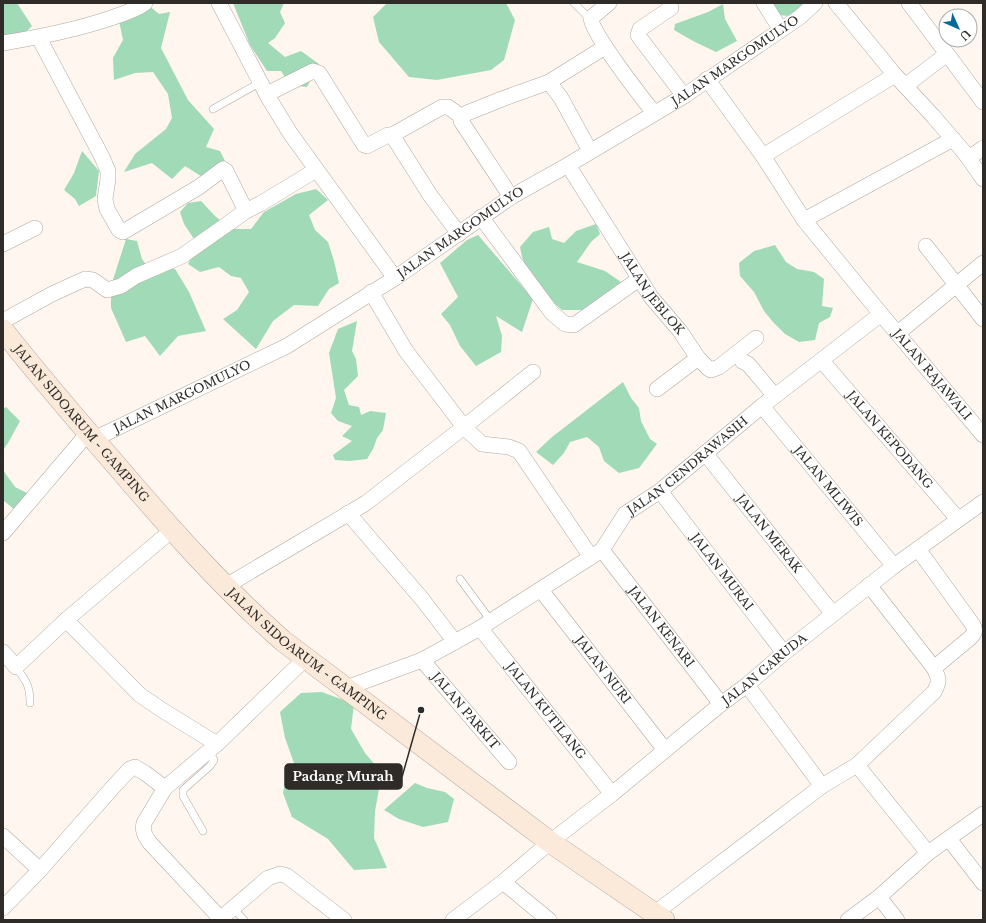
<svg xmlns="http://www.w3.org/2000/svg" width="986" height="923" font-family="'Libre Baskerville',serif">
<rect width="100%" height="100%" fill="#fef6ef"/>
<path fill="#a0dab6" d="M3,3H17L32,26L24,34L3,37Z
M233,3H284L280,12L285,23L275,38L268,43L285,57L301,51L319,64L307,87L290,85L281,71H267L250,45Z
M387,3H506L515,20L504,60L491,70L437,80L409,77L379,42L373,17Z
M768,3H804L789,16L778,15Z
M147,4L159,14L170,12L161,48L188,100L214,129L206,147L220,151L228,167L204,178L185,166L172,179L152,163L124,172L135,154L166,129L172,118L168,94L153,72L135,73L114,80L113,58L123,40L119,21Z
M723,4L725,19L737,41L716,52L693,41L674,30L675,24L708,12Z
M82,151L99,171L96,196L79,206L75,199L64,190L74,173Z
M316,189L328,200L309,215L315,230L328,242L334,261L339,283L329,289L318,306L294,305L273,321L256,349L223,319L237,310L249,292L241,278L231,276L219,267L200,272L188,264L198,245L184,224L180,212L188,203L201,201L215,216L231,229H251L264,212L296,194Z
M596,224L600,234L591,242L577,262L605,271L621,282L582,310H562L534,285L522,257L520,247L533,232L549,227L552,239L564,243L576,231Z
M478,235L533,299L522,332L496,316L502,336L501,352L476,366L460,346L450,325L441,314L458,297L440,263L467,240Z
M126,239L137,241L142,259L152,273L164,266L175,269L189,292L206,331L178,336L160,356L145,336L126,342L111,308V286Z
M775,245L786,262L797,269L814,272L824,279L822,306L833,308L830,317L819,323L815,340L799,342L785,334L773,322L764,311L754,292L740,276L739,263L754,251Z
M357,321L352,351L356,359L358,376L344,390L349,405L359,407L361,415L370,411L386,413L383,430L377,438L373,449L367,459L350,461L335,460L333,455L352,441L342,436L352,426L338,421L331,413L336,398L329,353L338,329Z
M623,382L631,398L639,408L641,421L650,439L657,444L639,468L619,473L604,461L599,447L587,437L570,442L564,453L553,465L536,452L552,437Z
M6,407L20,421L8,443L3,450V409Z
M3,470L15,487L29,494L15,510L3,500Z
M322,692L354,704L351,729L365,753L382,773L375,811L374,838L387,868L354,870L328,839L292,817L283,793L286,777L294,763L285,738L280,712L301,693Z
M415,783L427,788L445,792L454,799L448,822L423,827L399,819L384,810Z"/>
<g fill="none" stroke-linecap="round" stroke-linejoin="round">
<g stroke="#b0a8a1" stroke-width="8">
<path id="lane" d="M574,3L590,19
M213,109L261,82
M460,579L491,621
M16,667C26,681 30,685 30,703
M203,831L183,796V790L210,766L214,760L209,751
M233,908L244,920"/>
</g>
<g stroke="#b0a8a1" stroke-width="16">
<g id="street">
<path d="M219,3L268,97L290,133L395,278"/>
<path d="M609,3L591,18C589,30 643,99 654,113"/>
<path d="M764,3L781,30"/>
<path d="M836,3L895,75L933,116L964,152L983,179"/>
<path d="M909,3L983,102"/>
<path d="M671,8L640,29L638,35L640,38L684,96"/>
<path d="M39,38L102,157L108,171V179L105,199L107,209L119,230L123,232L199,187L223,169L226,171L246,211"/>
<path d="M3,43C40,37 76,30 111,18C123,14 136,10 145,3"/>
<path id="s1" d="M707,79L763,156L804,220L881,314L983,435"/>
<path d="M549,82L605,47"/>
<path d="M905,86L947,54"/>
<path d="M267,94L313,71L319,73L364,145L367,146L388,135H392L430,195L459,234"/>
<path d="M392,135L442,107H448L462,117"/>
<path d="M763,156L895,75"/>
<path d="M969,158L983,148"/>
<path id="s2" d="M568,165L651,297L680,331L698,358L709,369L711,370L719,367L756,338"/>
<path d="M511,197L461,121L462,117L467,113L502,99L549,82L561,98L590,151"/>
<path d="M481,217L552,313L565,324L574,325L639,279"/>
<path d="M804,220L953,139"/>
<path d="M3,244L35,228"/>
<path d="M926,246L983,319"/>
<path d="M371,292L406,351L464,427L482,444L509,447L519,451L591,557"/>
<path d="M3,321L52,294L85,279L93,280L107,290L121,286L136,276L182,256L246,211L260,204L316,170"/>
<path d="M898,333L983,263"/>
<path d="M742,361L748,364L775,396"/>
<path id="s3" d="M822,361L958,519"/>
<path d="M657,389L698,358"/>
<path id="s4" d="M762,406L894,566"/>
<path id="s5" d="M94,439L287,346L395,278L511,197L568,165L684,96L800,17L815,3"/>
<path id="s6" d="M705,453L833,614"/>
<path id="s7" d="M660,491L784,653"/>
<path d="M348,513L422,599L455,642"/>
<path d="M3,533L88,433"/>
<path d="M918,549L973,625C976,631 975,633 970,638L934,668"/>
<path id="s8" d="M602,550L721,704"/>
<path d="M226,586L366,503L464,427L533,372"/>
<path id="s9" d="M541,590L665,750"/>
<path d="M66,620L140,695L162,710L217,744"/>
<path id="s10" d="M480,628L612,794"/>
<path d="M3,652L16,667L66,620L172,530"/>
<path id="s11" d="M422,660L509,762"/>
<path d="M747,685L822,786"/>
<path id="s12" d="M346,688L422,660L480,628L591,557L602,550L625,514L660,491L762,406L881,314"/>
<path d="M857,765L934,692C940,681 939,679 934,668L869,585"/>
<path d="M3,836L40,870"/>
<path d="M949,839L983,883"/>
<path d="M503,882L549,920"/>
<path d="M879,897L897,920"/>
<path d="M3,908L40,870L113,787L130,769L135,767L145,773L165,788"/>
<path d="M655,913L822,786L857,765L928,853"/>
<path d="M221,919L150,843C145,836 142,831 144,823L165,788L217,744L306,658"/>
<path d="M219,920L268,878L280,874L287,876L344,920"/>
<path id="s13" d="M453,920L503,882L550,842L612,794L721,704L747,685L784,653L894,566L983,502"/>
<path d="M848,920L879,897L928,853L983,814"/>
</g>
</g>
<g stroke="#b0a8a1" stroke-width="22">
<g id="secondary">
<path id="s14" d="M3,330C39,376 77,420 116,465C168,526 222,587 283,641L550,842L664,920"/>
</g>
</g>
<use href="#lane" stroke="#fff" stroke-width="7"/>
<use href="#street" stroke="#fff" stroke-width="15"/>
<use href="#secondary" stroke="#fbe9d9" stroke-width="21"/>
</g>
<g text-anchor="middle" stroke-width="3" stroke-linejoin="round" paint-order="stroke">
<g font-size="12" fill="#2e2b28" stroke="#fff">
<text dy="4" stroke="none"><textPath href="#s5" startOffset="746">JALAN MARGOMULYO</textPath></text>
<text dy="4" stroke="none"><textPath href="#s5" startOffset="422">JALAN MARGOMULYO</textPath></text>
<text dy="4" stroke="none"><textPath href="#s2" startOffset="154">JALAN JEBLOK</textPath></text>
<text dy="4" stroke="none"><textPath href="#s1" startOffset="372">JALAN RAJAWALI</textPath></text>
<text dy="4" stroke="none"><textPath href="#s5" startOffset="98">JALAN MARGOMULYO</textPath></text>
<text dy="4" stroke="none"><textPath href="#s14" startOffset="122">JALAN SIDOARUM - GAMPING</textPath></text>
<text dy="4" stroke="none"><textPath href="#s3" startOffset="104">JALAN KEPODANG</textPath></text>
<text dy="4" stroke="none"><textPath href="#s12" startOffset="414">JALAN CENDRAWASIH</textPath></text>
<text dy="4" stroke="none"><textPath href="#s4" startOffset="104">JALAN MLIWIS</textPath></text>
<text dy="4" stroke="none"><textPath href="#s6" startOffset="103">JALAN MERAK</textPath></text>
<text dy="4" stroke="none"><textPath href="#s7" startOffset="102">JALAN MURAI</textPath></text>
<text dy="4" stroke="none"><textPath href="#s8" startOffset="97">JALAN KENARI</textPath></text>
<text dy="4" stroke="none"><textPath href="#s14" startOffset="446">JALAN SIDOARUM - GAMPING</textPath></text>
<text dy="4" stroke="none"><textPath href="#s13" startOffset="400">JALAN GARUDA</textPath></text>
<text dy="4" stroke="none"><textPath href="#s9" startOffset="101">JALAN NURI</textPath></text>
<text dy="4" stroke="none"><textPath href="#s11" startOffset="67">JALAN PARKIT</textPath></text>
<text dy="4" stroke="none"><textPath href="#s10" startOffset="106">JALAN KUTILANG</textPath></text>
</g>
</g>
<path fill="none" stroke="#2e2b28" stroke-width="1.5" d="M421 710L402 777"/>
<circle fill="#2e2b28" stroke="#fff" stroke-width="1.5" cx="421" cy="710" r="4"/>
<rect fill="#2e2b28" stroke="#2e2b28" stroke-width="1.5" x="285" y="764" width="117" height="25" rx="4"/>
<g font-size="13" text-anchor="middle" font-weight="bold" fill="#fff">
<text x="343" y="781">Padang Murah</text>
</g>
<rect width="986" height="923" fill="none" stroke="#2e2b28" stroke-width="8"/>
<g transform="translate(958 28) rotate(135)"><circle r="19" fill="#ffffff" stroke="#abaaa9"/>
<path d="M0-3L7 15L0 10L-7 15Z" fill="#026a98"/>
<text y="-6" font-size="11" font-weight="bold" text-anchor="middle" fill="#2e2b28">U</text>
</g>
</svg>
